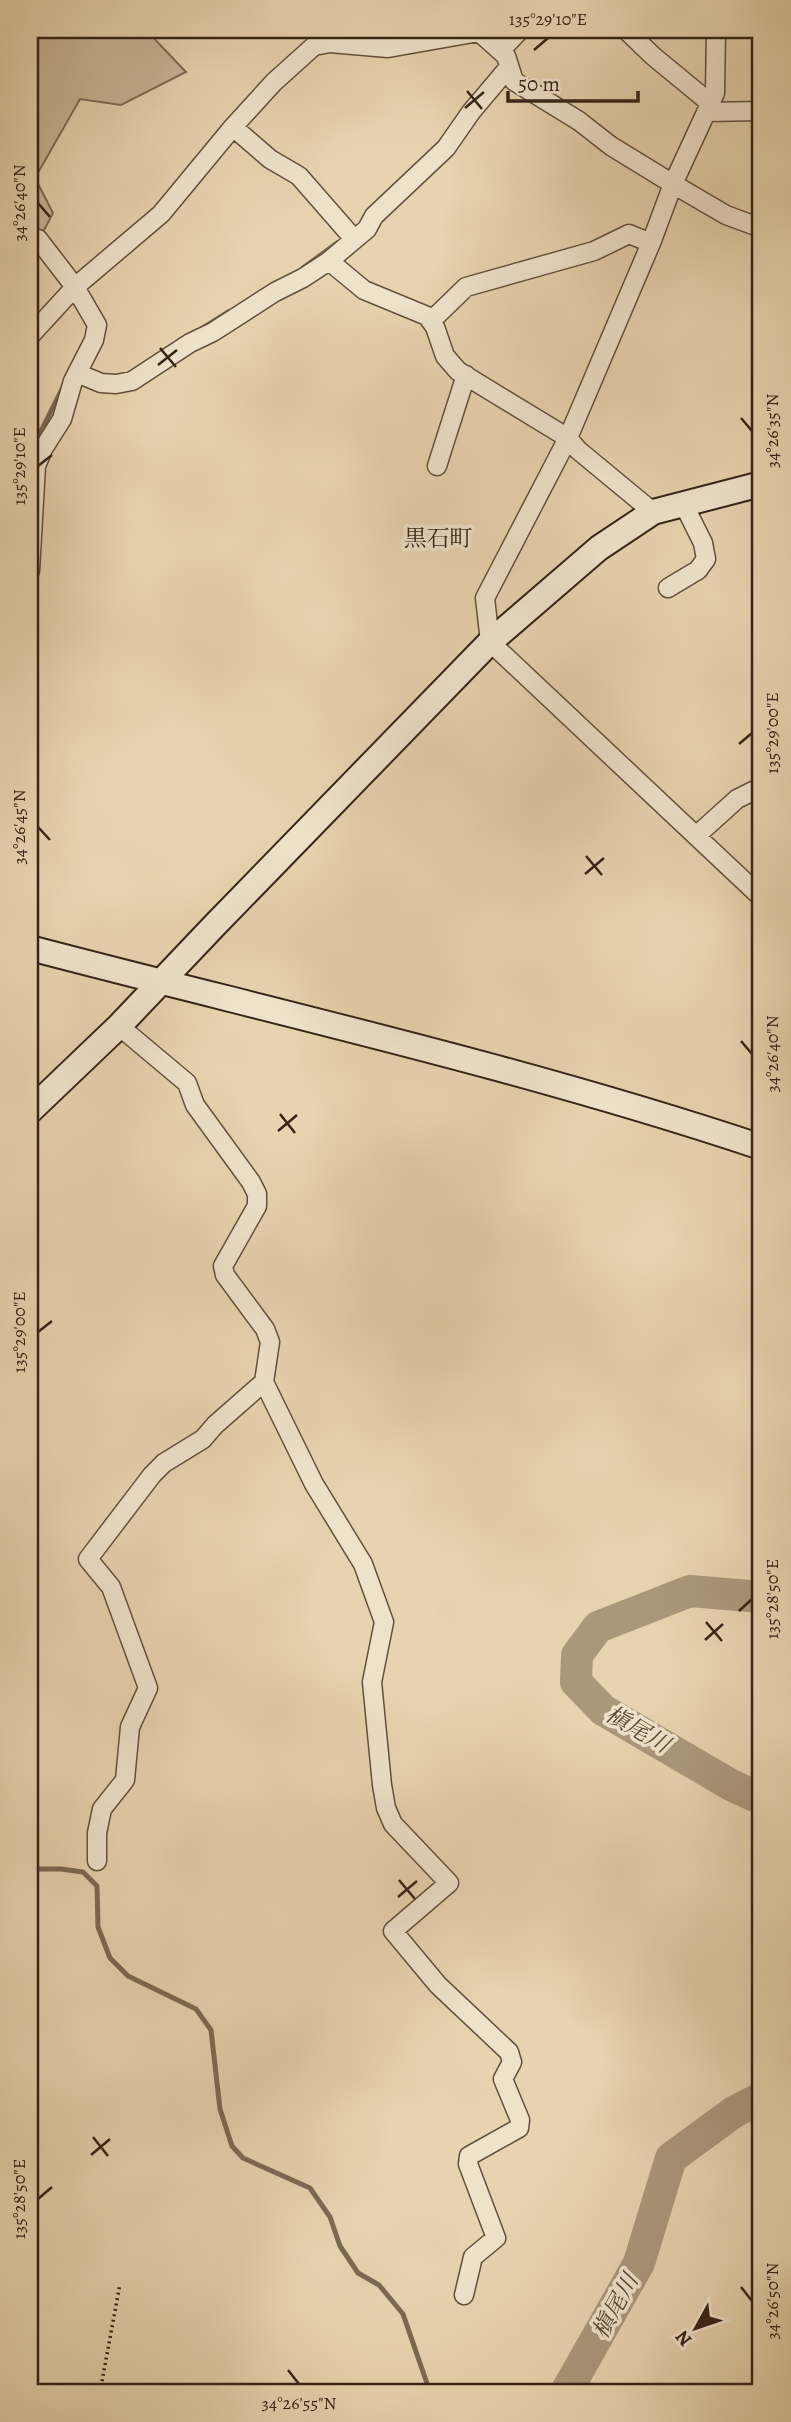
<svg xmlns="http://www.w3.org/2000/svg" width="791" height="2422" font-family="Alegreya,'Noto Serif JP',serif">
<rect width="100%" height="100%" fill="#e7d3af"/>
<filter id="stains"><feTurbulence type="fractalNoise" baseFrequency=".00286" numOctaves="4"/><feColorMatrix values="0 0 0 0 .2 0 0 0 0 .09 0 0 0 0 .02 0 0 0 .5 -.17"/></filter>
<radialGradient id="worn" r=".72"><stop offset=".6" stop-color="#630" stop-opacity="0"/><stop offset="1" stop-color="#630" stop-opacity=".3"/></radialGradient>
<path fill="#c9b595" stroke="#7f6c56" stroke-width="2" d="M30,30H146L186,72L121,105L80,99L35,178L53,213L30,257Z"/>
<g fill="none" stroke-linecap="round" stroke-linejoin="round">
<path stroke="#7b6a53" stroke-width="5" d="M303,268L337,243
M201,329L228,312
M30,462V453L63,387
M30,1869H61L83,1872L97,1886L98,1927L110,1958L128,1976L196,2009L211,2030L220,2109L232,2146L243,2158L310,2188L330,2217L340,2246L358,2273L379,2285L403,2314L430,2392"/>
<path stroke="#aa987b" stroke-width="32" d="M761,1597L690,1591L598,1627L577,1655L576,1682L603,1710L731,1785L761,1799
M566,2392L639,2263L671,2158L734,2112L761,2098"/>
<g stroke="#62503d" stroke-width="21">
<path id="street" d="M626,30L653,56L710,103
M716,30L715,93L673,184L651,243L568,438L485,598L490,642L761,897
M501,50L520,30
M706,112L761,111
M233,127L270,159L299,176L354,239
M329,261L364,290L427,316L435,327L445,356L458,371L568,438L578,450L653,512
M431,321L466,287L594,251L629,234L651,243
M30,336L75,287L161,214L233,127L274,82L314,46L330,43L388,48L479,32L506,56L514,81L579,121L611,146L673,184L726,215L761,228
M77,373L101,383L116,384L132,381L190,343L213,332L275,292L303,278L329,261L367,229L374,216L446,148L471,112L509,67
M437,466L466,375
M30,571L36,466L43,449L62,419L73,381L94,340L97,325L75,287L38,239
M668,588L698,570L706,559L703,543L683,503
M696,836L737,799L761,787
M119,1026L187,1083L195,1105L251,1182L257,1194V1206L223,1266L225,1275L265,1329L270,1342L264,1382L314,1484L363,1564L384,1622L372,1682L382,1785L386,1808L393,1824L449,1883L393,1931L438,1985L509,2052L512,2062L503,2079L520,2120L519,2128L469,2156L468,2164L496,2238L473,2257L464,2295
M97,1861V1833L102,1809L125,1780L130,1727L148,1688L111,1587L88,1559L152,1475L164,1463L203,1439L215,1425L264,1382"/>
</g>
<g stroke="#352417" stroke-width="28">
<path id="secondary" d="M30,948C274,1012 521,1067 761,1147
M30,1111L119,1026L213,927L490,642L599,548L653,512L761,484"/>
</g>
<path stroke="#352417" stroke-width="3.5" stroke-dasharray="2 3.5" stroke-linecap="butt" d="M100,2392L120,2284"/>
<use href="#street" stroke="#efe2cb" stroke-width="18"/>
<use href="#secondary" stroke="#efe2cb" stroke-width="24"/>
</g>
<path fill="none" stroke="#352417" stroke-width="2.5" d="M534,50L548,38M467,91L482,109M465,108L484,92M38,203L50,217M160,348L176,367M158,365L177,350M741,418L752,431M38,466L52,455M739,744L752,733M38,827L50,840M586,856L602,875M585,874L604,858M741,1041L752,1054M280,1114L295,1133M278,1131L297,1115M38,1332L52,1321M739,1611L752,1599M706,1622L722,1641M705,1640L723,1624M399,1880L415,1899M398,1897L417,1881M93,2137L108,2156M91,2155L110,2139M38,2199L52,2187M741,2287L752,2301M288,2370L299,2384"/>
<g text-anchor="middle" stroke-width="7" stroke-linejoin="round" paint-order="stroke">
<g font-size="23" fill="#352417" stroke="#efe2cb">
<text x="438" y="546">黒石町</text>
</g>
<g font-size="23" font-style="italic" fill="#584735" stroke="#efe2cb">
<text transform="translate(638 1729) rotate(30)" y="8">槇尾川</text>
<text transform="translate(615 2306) rotate(-61)" y="8">槇尾川</text>
</g>
</g>
<rect width="791" height="2422" fill="none" stroke="#e7d3af" stroke-width="77"/>
<g transform="translate(696 2328) rotate(230)" stroke="#efe2cb" stroke-width="5" paint-order="stroke">
<path d="M0-5L12 26L0 18L-12 26Z" fill="#352417"/>
<text y="-10" font-size="19" font-weight="bold" text-anchor="middle" fill="#352417">N</text>
</g>
<path d="M508 91v10h130v-10" fill="none" stroke="#352417" stroke-width="3.5"/>
<text x="518" y="91" font-size="21" fill="#352417" stroke="#efe2cb" stroke-width="5" paint-order="stroke">50 m</text>
<rect x="38" y="38" width="714" height="2346" fill="none" stroke="#352417" stroke-width="2.5"/>
<g font-size="18" text-anchor="middle" fill="#352417">
<text x="548" y="25">135°29'10"E</text>
<text transform="translate(19 203) rotate(-90)" y="6">34°26'40"N</text>
<text transform="translate(772 431) rotate(-90)" y="6">34°26'35"N</text>
<text transform="translate(19 466) rotate(-90)" y="6">135°29'10"E</text>
<text transform="translate(772 733) rotate(-90)" y="6">135°29'00"E</text>
<text transform="translate(19 827) rotate(-90)" y="6">34°26'45"N</text>
<text transform="translate(772 1054) rotate(-90)" y="6">34°26'40"N</text>
<text transform="translate(19 1332) rotate(-90)" y="6">135°29'00"E</text>
<text transform="translate(772 1599) rotate(-90)" y="6">135°28'50"E</text>
<text transform="translate(19 2199) rotate(-90)" y="6">135°28'50"E</text>
<text transform="translate(772 2301) rotate(-90)" y="6">34°26'50"N</text>
<text x="299" y="2409">34°26'55"N</text>
</g>
<rect width="100%" height="100%" filter="url(#stains)"/>
<rect width="100%" height="100%" fill="url(#worn)"/>
</svg>
